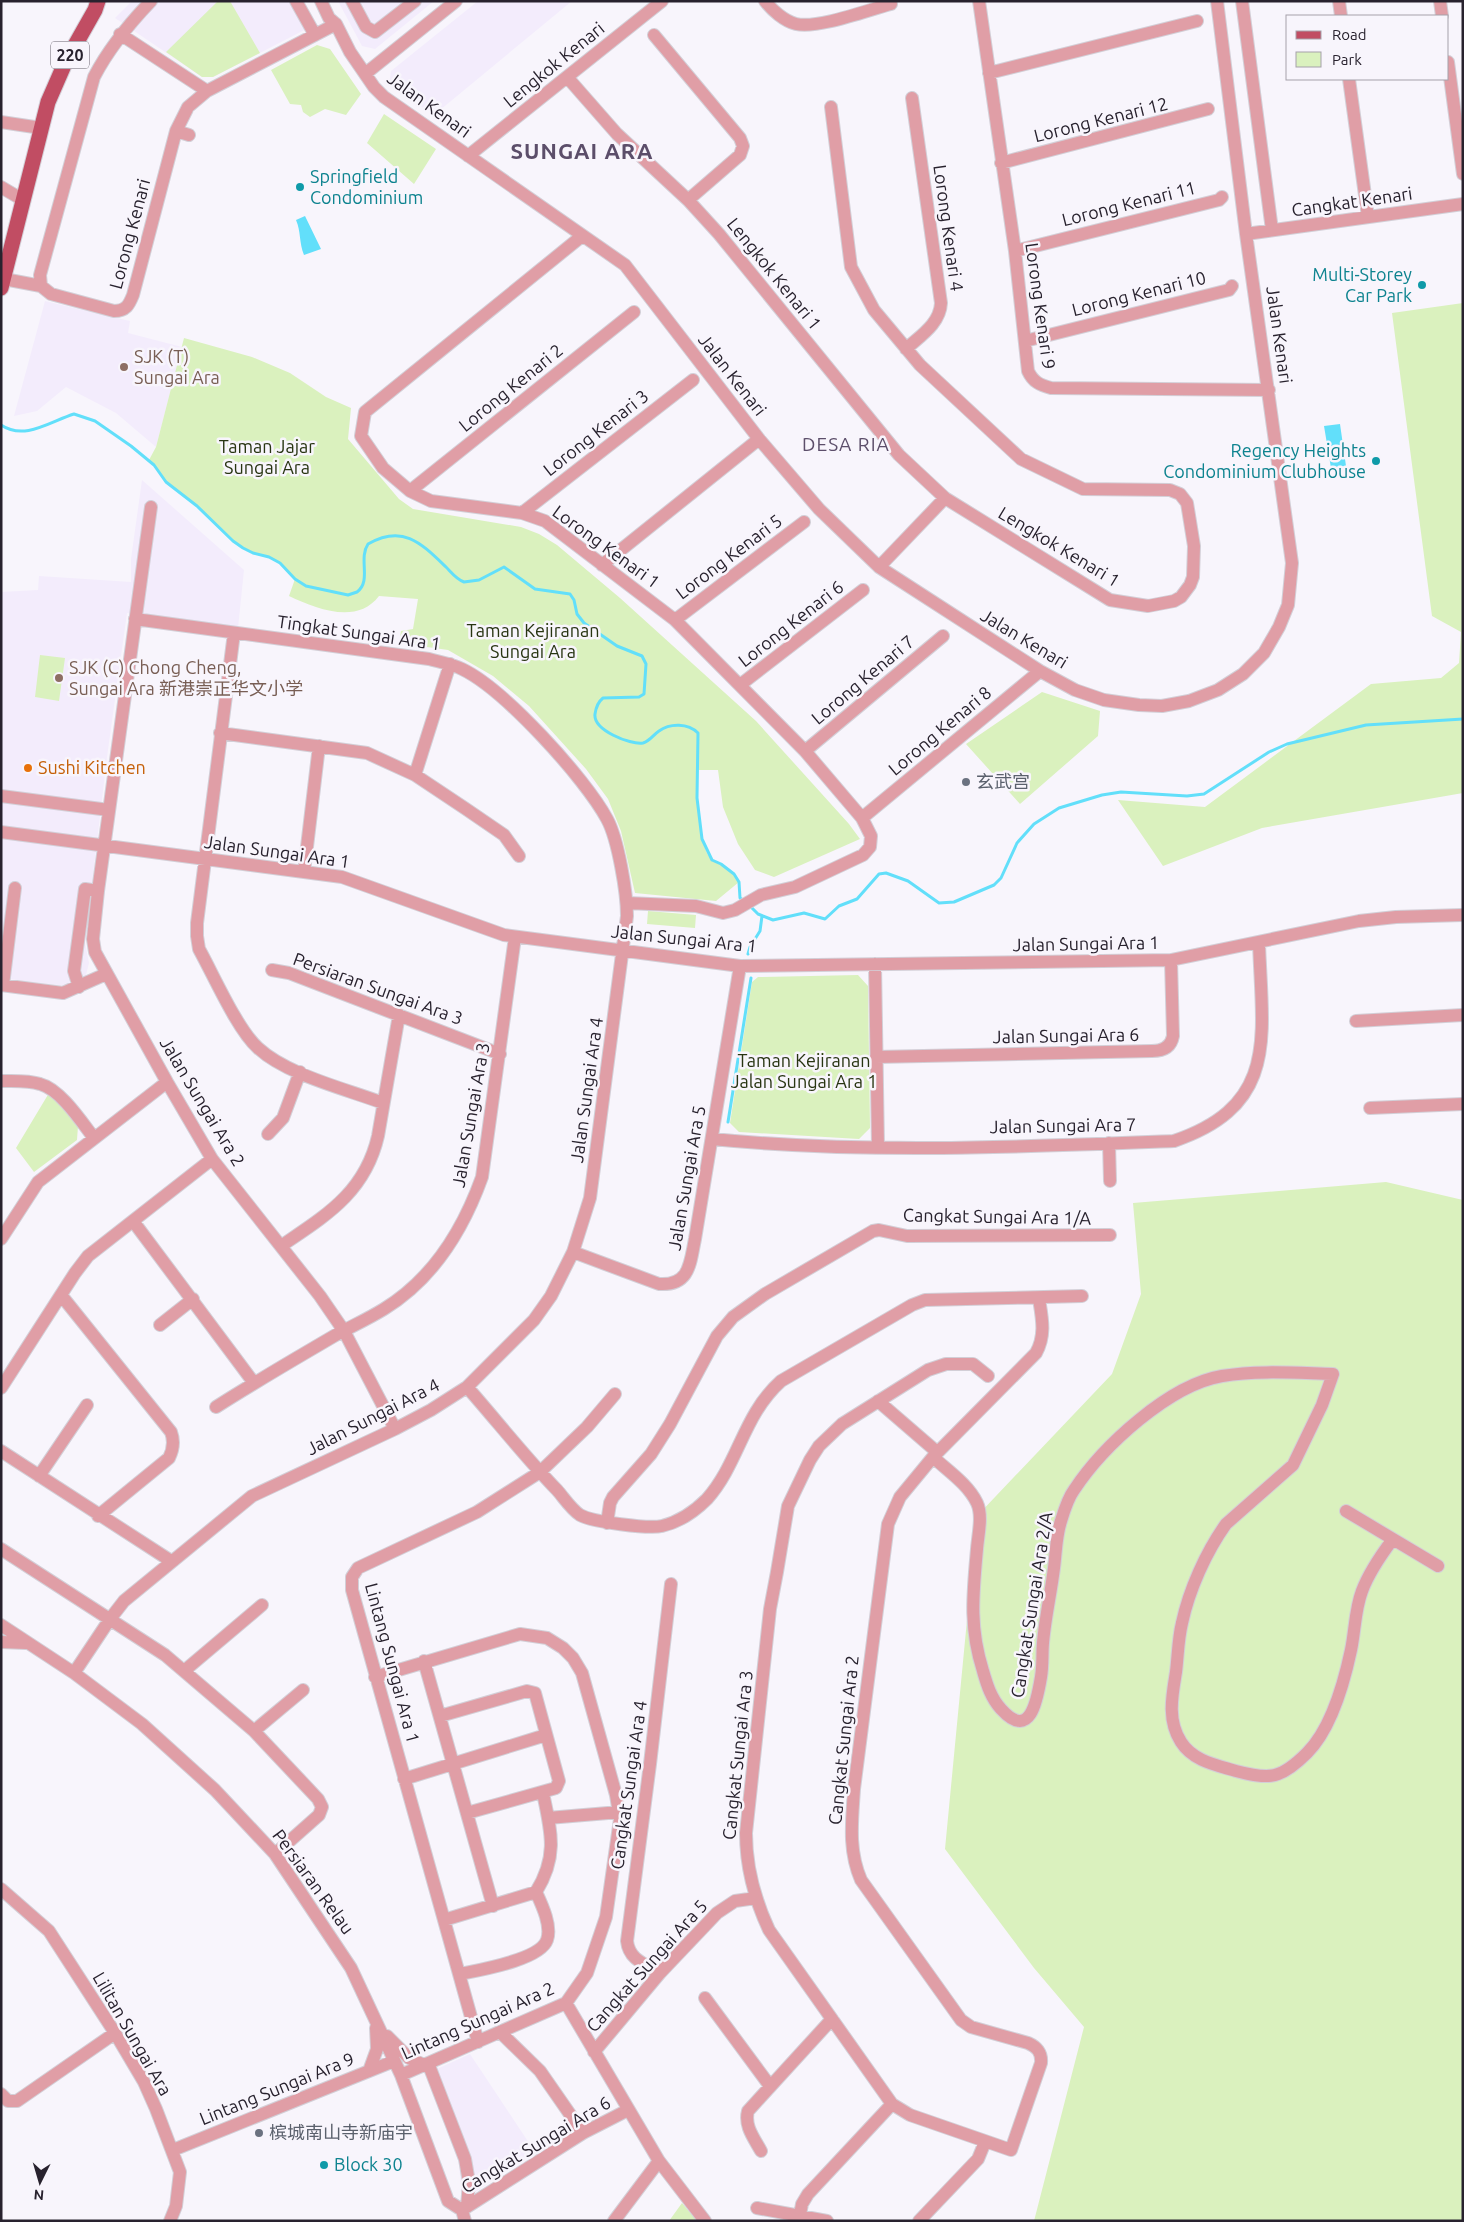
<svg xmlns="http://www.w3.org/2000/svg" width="1464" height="2222" font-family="Ubuntu,'Noto Sans SC',sans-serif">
<rect width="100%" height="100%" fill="#f8f5fc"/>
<path fill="#f3ecfc" d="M132,1H301L314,25L213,77H202L115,18Z
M338,1H434L375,49L362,46Z
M478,1H572L434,115L389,85L391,71Z
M45,301L130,321L128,333L182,347L156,447L116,413L66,387L37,411L14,416Z
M142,480L244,570L238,628L127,613L107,757L85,943L89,963L85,979L65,986L1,978V592L38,590L39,576L131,582V559Z
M470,2054L535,2152L462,2201L459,2163L426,2074Z"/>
<path fill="#daf1be" d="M218,1H230L260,53L213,77H202L166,52Z
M317,45L330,49L361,94L346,115L325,109L310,117L303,112L301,105L290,104L271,70Z
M384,114L436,149L414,184L367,143Z
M1463,303V793L1262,828L1163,866L1118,800L1205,807L1371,684L1441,678L1459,663L1461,632L1432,616L1392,313Z
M184,338L252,357L290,373L326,397L351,408L348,439L399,499L413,509L521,527L539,534L557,545L620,598L756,721L849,824L860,839L774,877L755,870L738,844L723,807L718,770H698C697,790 697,846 712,860C714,862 717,862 720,863C728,867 734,874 739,882L716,901L635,893L621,831L608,799L586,769L529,706L493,676L448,650L399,643L401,631L413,629L418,599L379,596C357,625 317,609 289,596L295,579L280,563L269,557L248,551L233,541L197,506L166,482L149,460L156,447Z
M40,655L65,658L59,701L35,697Z
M1042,692L1100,711L1098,736L1020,804L966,744Z
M648,911L696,915L695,928L647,924Z
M858,975L868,986L870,1128L859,1139L739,1132L730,1123L752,982L758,977Z
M49,1093L78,1126L77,1140L34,1172L16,1148Z
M1386,1182L1463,1200V2221H1034L1084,2027L1034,1968L945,1849L977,1516L1112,1374L1141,1294L1133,1203Z
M682,2203L697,2221H669Z"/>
<path fill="#62dffa" d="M305,216L321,249L304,255C299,243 301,231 296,220Z
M1340,424L1346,466L1331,468L1324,426Z"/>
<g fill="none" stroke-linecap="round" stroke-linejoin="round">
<path stroke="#62dffa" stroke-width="3" d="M1,425C25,441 51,421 74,414L95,421L131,446L154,465L166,482L197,506L233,541L243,548L253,553L269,557L280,563L295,579L306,586L348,595L357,592C372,581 358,559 368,544C403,524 421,543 446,567C451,572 456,579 464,582L479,580L504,567L535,589L570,594L574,600L577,614L584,623L617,646L642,656L646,664L644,694L639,697L603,698C598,702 596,707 595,714C593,730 630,745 643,743C650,741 653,735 659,731C670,723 688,723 698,733L697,798L702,839L712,860L721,864L734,874L739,882L740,898L744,901
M749,905L758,914L773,920L804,913L825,919L839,906L857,899L879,874L886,873L908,881L939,903L954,902L994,885L1001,878L1017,843L1034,824L1059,808L1102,795L1121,792L1187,796L1204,794L1269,752L1287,744L1366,725L1463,719
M748,954L750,947L760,931L762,916
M728,1122L751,978"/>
<g stroke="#d3cfd7" stroke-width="14">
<path id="minor" d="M296,1L315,35
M321,1L329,18L336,24L350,52L374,87L384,97L625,265L759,439L819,509L879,567L1040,671L1075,690L1104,700L1139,705L1162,706L1189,701L1218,690L1243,674L1264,653L1279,627L1288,605L1292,563L1246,234L1217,1
M352,1L366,27L375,32L415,1
M765,1C772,10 784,21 796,24C818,29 868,10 891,4
M979,1L1015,251L1028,371C1033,382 1040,385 1051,388L1269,390
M1242,1L1272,230
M1339,1L1341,16
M1440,1L1442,16
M120,34L207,91
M654,35L740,138L743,146L740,155L688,200
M1448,62L1463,174
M989,73L1197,21
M365,74L456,1
M567,77L617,134L688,200L719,234L899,455L945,498L1110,600L1148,606L1174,601L1181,597L1190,585L1193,577L1194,546L1187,503L1180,494L1170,490L1083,489L1021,459L920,365L874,310L851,267L831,107
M1349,79L1368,217
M1,122L41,128
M176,131L189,135
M468,156L662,1
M1001,163L1208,109
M1,187L23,200
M1246,234L1463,204
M582,236L365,412L361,436L383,468L410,491L431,501L522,513L545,521L675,620L805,751L862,818L871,836L870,847L863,855L795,887L761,895L735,910L723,913L696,906L627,903
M1015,251L1219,200L1222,197
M4,279L41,286L51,294L114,311C126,311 129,305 133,295L176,131L188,107L207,91L336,24
M41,286L40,275L94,77C109,48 128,25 151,1
M1025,341L1229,290L1232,286
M906,349C920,336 940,324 941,303L912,98
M410,491L634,312
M151,507L98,891L93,939L95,952L167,1082L212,1159L320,1296L344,1331L395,1429
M522,513L693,380
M602,565L759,439
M879,567L945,498
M675,620L804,522
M234,633L197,923V936L199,949C214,976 237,1029 258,1048C287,1075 346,1089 383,1103
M740,685L863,590
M220,733L367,753L415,775L466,809L504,835L519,856
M805,751L943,636
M415,775L450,664
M1,796L109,810
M862,818L1040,671
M1,832L342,877L504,935L740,966L1171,960L1359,921L1396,917L1463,915
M304,872L319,746
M875,964L878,1147
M272,970L289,973L500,1054
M1,985L63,993L106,974
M3,985L15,888
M79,987L74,971L85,889L98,891
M1356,1021L1463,1015
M876,1057L1152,1051C1163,1051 1171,1047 1173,1036L1171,960
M1,1081C14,1081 28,1080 40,1084C60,1089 81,1121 94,1138
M1370,1108L1463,1104
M268,1134L283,1118L300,1072
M712,1139C865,1154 1020,1147 1174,1141C1280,1105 1262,1035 1259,943
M1109,1143L1110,1181
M133,1221L254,1383
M1,1239L38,1182L167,1082
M281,1246C325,1216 365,1193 378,1136L399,1015
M573,1252L659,1284C690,1286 690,1263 695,1239L740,966
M61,1295L171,1432C174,1440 173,1450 169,1458L98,1516
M160,1325L193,1299
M988,1376L973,1364H946L928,1370L842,1424L819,1446L810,1460L788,1506L777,1572L770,1609L746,1833C746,1866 755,1900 769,1930L892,2104L910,2115L1011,2150L1041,2063C1042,2052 1037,2047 1028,2043L971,2027L961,2020L861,1880C848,1850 852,1821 854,1789L888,1524L900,1497L933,1457L1036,1353C1046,1335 1042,1318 1039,1299
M467,1387C497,1421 525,1457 557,1490C564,1498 571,1509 580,1515C592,1522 649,1529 662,1526C679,1522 695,1511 707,1499C739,1463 743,1415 781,1381L912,1305L925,1300L1082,1296
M1,1388L75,1273L88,1256L212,1159
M878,1401L937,1452
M216,1407C255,1382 295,1359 334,1336C350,1327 368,1319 384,1309C433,1279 463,1230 482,1177L515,937
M1,1451L171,1561
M933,1457C948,1471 968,1484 977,1503C983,1516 978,1535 977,1549C973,1594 969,1627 983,1671C987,1685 991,1698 1001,1709C1030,1741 1037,1701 1041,1677C1043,1666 1042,1654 1043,1643C1045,1618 1051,1593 1054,1568C1056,1553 1056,1536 1061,1521C1064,1511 1068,1498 1074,1490C1103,1446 1169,1385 1222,1376C1258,1370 1296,1373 1333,1374L1322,1405L1293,1465L1226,1524C1206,1552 1189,1590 1182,1623C1178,1639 1178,1656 1176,1672C1172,1696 1167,1720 1181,1742C1193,1761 1216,1765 1236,1771C1270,1780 1281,1779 1307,1753C1331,1729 1344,1683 1351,1650C1355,1631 1355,1609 1362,1591C1369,1572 1381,1555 1393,1539
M39,1476L87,1405
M1346,1511L1438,1566
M607,1523L610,1503L613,1497L651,1454L670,1424L717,1336L733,1317L765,1294L873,1231L879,1230L907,1236L1110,1235
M1,1549L165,1655L254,1731L318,1799L322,1807L319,1815L275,1854
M1,1625L74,1673L142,1724L215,1790L275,1854L351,1968L401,2075L448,2201L462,2210L465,2221
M1,1642L26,1643
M424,1661L493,1906
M184,1671L262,1605
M74,1673L110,1619L124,1601L252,1496L395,1429L431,1410L467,1387L534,1320L551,1296L573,1252L590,1198L627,916C627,893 618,839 607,819C585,778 504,689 462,669C452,664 440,662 429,659L135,619
M375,1677L520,1634L547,1638L563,1648L573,1658L582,1673L616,1795L620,1819L606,1917L587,1973L566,2003L401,2075
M440,1716L527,1691L535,1693L559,1781L556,1788L467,1813
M254,1731L303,1690
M404,1779L546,1735
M548,1818L620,1812
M1,1889L49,1931L115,2033L144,2082L156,2109L180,2172L176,2206L170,2221
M444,1920L536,1892C557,1858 552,1835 544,1798
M660,1973C645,1964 629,1960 627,1941L650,1764L671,1584
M460,1974C479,1970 540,1960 547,1940C552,1926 542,1905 536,1892
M705,1998L770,2086
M566,2003L659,2161L705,2221
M501,2033L540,2071L583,2133
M387,2036L409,2058L424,2065
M478,2042L352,1590V1577L358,1568L477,1512L540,1472L587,1427L615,1394
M594,2052L660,1973L717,1913L735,1901L756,1898
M428,2063L465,2159L469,2182L467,2207
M369,2071L377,2049L376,2028
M1,2094L8,2101H17L115,2033
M173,2150L394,2061
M761,2151C754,2138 744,2126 748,2111L832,2019
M757,2208L827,2221
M462,2210L583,2133L628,2110
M800,2215L802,2204L808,2194L892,2104
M614,2221L659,2161
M919,2221L978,2159L985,2142"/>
</g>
<g stroke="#d3cfd7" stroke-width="17">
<path id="major" d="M1,288L48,102L65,63L95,10L98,1"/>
</g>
<use href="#minor" stroke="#e09ea6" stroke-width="12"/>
<use href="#major" stroke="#c14d63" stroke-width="15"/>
</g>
<g fill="#0f9aa8" stroke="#f8f5fc" stroke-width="2">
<circle cx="300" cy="187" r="5"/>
<circle cx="1422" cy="285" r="5"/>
<circle cx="1376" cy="461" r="5"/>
<circle cx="324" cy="2165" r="5"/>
</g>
<g fill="#8d6e63" stroke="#f8f5fc" stroke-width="2">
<circle cx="124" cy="367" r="5"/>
<circle cx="59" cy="678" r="5"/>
</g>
<circle fill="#e8710a" stroke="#f8f5fc" stroke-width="2" cx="28" cy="768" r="5"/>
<g fill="#6b7280" stroke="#f8f5fc" stroke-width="2">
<circle cx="966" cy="782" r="5"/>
<circle cx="259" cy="2133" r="5"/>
</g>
<g text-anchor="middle" stroke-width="5" stroke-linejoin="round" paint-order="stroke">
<rect fill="#f8f5fc" stroke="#66616c" stroke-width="1" x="51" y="41.5" width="38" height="27" rx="4"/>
<g font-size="16" font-weight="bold" fill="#28222e">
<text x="70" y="61">220</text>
</g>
<g font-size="18" fill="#28222e" stroke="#f8f5fc">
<text transform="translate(554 65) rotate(-39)" y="6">Lengkok Kenari</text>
<text transform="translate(429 105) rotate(36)" y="6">Jalan Kenari</text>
<text transform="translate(1101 120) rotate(-14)" y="6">Lorong Kenari 12</text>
<text transform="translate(1352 202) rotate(-8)" y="6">Cangkat Kenari</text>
<text transform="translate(1129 204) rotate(-14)" y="6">Lorong Kenari 11</text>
<text transform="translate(948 228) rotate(82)" y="6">Lorong Kenari 4</text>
<text transform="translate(130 234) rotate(-75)" y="6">Lorong Kenari</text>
<text transform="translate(774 274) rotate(51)" y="6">Lengkok Kenari 1</text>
<text transform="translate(1139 294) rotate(-14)" y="6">Lorong Kenari 10</text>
<text transform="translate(1040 306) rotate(82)" y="6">Lorong Kenari 9</text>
<text transform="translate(1279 335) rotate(82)" y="6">Jalan Kenari</text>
<text transform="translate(732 375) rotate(52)" y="6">Jalan Kenari</text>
<text transform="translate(511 388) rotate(-39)" y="6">Lorong Kenari 2</text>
<text transform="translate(596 433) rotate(-38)" y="6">Lorong Kenari 3</text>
<text transform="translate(606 547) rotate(36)" y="6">Lorong Kenari 1</text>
<text transform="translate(1059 547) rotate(31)" y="6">Lengkok Kenari 1</text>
<text transform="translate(729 557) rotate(-37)" y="6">Lorong Kenari 5</text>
<text transform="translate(791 624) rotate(-38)" y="6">Lorong Kenari 6</text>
<text transform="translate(359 633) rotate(8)" y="6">Tingkat Sungai Ara 1</text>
<text transform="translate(1024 639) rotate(31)" y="6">Jalan Kenari</text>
<text transform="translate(863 680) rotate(-40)" y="6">Lorong Kenari 7</text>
<text transform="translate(940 731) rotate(-40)" y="6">Lorong Kenari 8</text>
<text transform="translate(277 852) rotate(8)" y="6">Jalan Sungai Ara 1</text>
<text transform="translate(684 939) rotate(6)" y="6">Jalan Sungai Ara 1</text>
<text transform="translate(1086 944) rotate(-1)" y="6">Jalan Sungai Ara 1</text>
<text transform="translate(378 989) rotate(20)" y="6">Persiaran Sungai Ara 3</text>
<text transform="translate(1066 1036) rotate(-1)" y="6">Jalan Sungai Ara 6</text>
<text transform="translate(587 1090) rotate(-82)" y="6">Jalan Sungai Ara 4</text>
<text transform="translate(202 1102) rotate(59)" y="6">Jalan Sungai Ara 2</text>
<text transform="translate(471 1115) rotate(-80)" y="6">Jalan Sungai Ara 3</text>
<text transform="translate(1063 1126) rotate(-1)" y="6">Jalan Sungai Ara 7</text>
<text transform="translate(687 1178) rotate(-80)" y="6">Jalan Sungai Ara 5</text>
<text transform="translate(997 1217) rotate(1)" y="6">Cangkat Sungai Ara 1/A</text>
<text transform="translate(373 1417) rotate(-27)" y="6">Jalan Sungai Ara 4</text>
<text transform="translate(1032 1605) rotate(-81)" y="6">Cangkat Sungai Ara 2/A</text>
<text transform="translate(392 1663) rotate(75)" y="6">Lintang Sungai Ara 1</text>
<text transform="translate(844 1740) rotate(-84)" y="6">Cangkat Sungai Ara 2</text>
<text transform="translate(738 1755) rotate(-84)" y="6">Cangkat Sungai Ara 3</text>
<text transform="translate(629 1785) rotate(-82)" y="6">Cangkat Sungai Ara 4</text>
<text transform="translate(313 1882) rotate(54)" y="6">Persiaran Relau</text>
<text transform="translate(647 1966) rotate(-48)" y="6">Cangkat Sungai Ara 5</text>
<text transform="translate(478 2021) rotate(-24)" y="6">Lintang Sungai Ara 2</text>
<text transform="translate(132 2034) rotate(60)" y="6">Lilitan Sungai Ara</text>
<text transform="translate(277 2089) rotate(-22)" y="6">Lintang Sungai Ara 9</text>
<text transform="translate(536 2145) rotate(-31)" y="6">Cangkat Sungai Ara 6</text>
</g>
<g font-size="18" fill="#0d838f" stroke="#f8f5fc" text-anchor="start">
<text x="310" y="183">Springfield<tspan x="310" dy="21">Condominium</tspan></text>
<text x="1412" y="281" text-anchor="end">Multi-Storey<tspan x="1412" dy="21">Car Park</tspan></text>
<text x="1366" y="457" text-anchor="end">Regency Heights<tspan x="1366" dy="21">Condominium Clubhouse</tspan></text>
<text x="334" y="2171">Block 30</text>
</g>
<g font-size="18" fill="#785e54" stroke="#f8f5fc" text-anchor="start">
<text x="134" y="363">SJK (T)<tspan x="134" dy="21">Sungai Ara</tspan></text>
<text x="69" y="674">SJK (C) Chong Cheng,<tspan x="69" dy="21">Sungai Ara 新港崇正华文小学</tspan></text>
</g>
<g font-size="18" fill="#283512" stroke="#f8f5fc">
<text x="267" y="453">Taman Jajar<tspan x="267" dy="21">Sungai Ara</tspan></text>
<text x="533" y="637">Taman Kejiranan<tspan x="533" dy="21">Sungai Ara</tspan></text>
<text x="804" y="1067">Taman Kejiranan<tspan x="804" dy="21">Jalan Sungai Ara 1</tspan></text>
</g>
<g font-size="18" fill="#c56008" stroke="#f8f5fc" text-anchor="start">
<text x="38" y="774">Sushi Kitchen</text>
</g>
<g font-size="18" fill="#5b616d" stroke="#f8f5fc" text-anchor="start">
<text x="976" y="788">玄武宫</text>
<text x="269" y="2139">槟城南山寺新庙宇</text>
</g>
<g font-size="19" letter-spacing="1" fill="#5c4e6a" stroke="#f8f5fc">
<text x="846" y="451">DESA RIA</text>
</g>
<g font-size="22" font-weight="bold" letter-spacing="1" fill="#5c4e6a" stroke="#f8f5fc">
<text x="582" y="159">SUNGAI ARA</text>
</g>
</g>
<rect width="1464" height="2222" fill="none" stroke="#28222e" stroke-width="5"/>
<rect x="1286" y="15" width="162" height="65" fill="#f8f5fc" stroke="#a5a1aa"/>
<rect x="1296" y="31" width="25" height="8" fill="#c14d63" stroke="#a5a1aa"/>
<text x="1332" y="40" font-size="15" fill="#28222e">Road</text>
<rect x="1296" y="52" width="25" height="15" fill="#daf1be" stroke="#a5a1aa"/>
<text x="1332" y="65" font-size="15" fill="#28222e">Park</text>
<g transform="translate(40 2182) rotate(185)" stroke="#f8f5fc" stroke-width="4" paint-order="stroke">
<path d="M0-4L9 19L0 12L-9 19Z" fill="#28222e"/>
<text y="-8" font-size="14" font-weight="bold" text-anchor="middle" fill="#28222e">N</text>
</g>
</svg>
